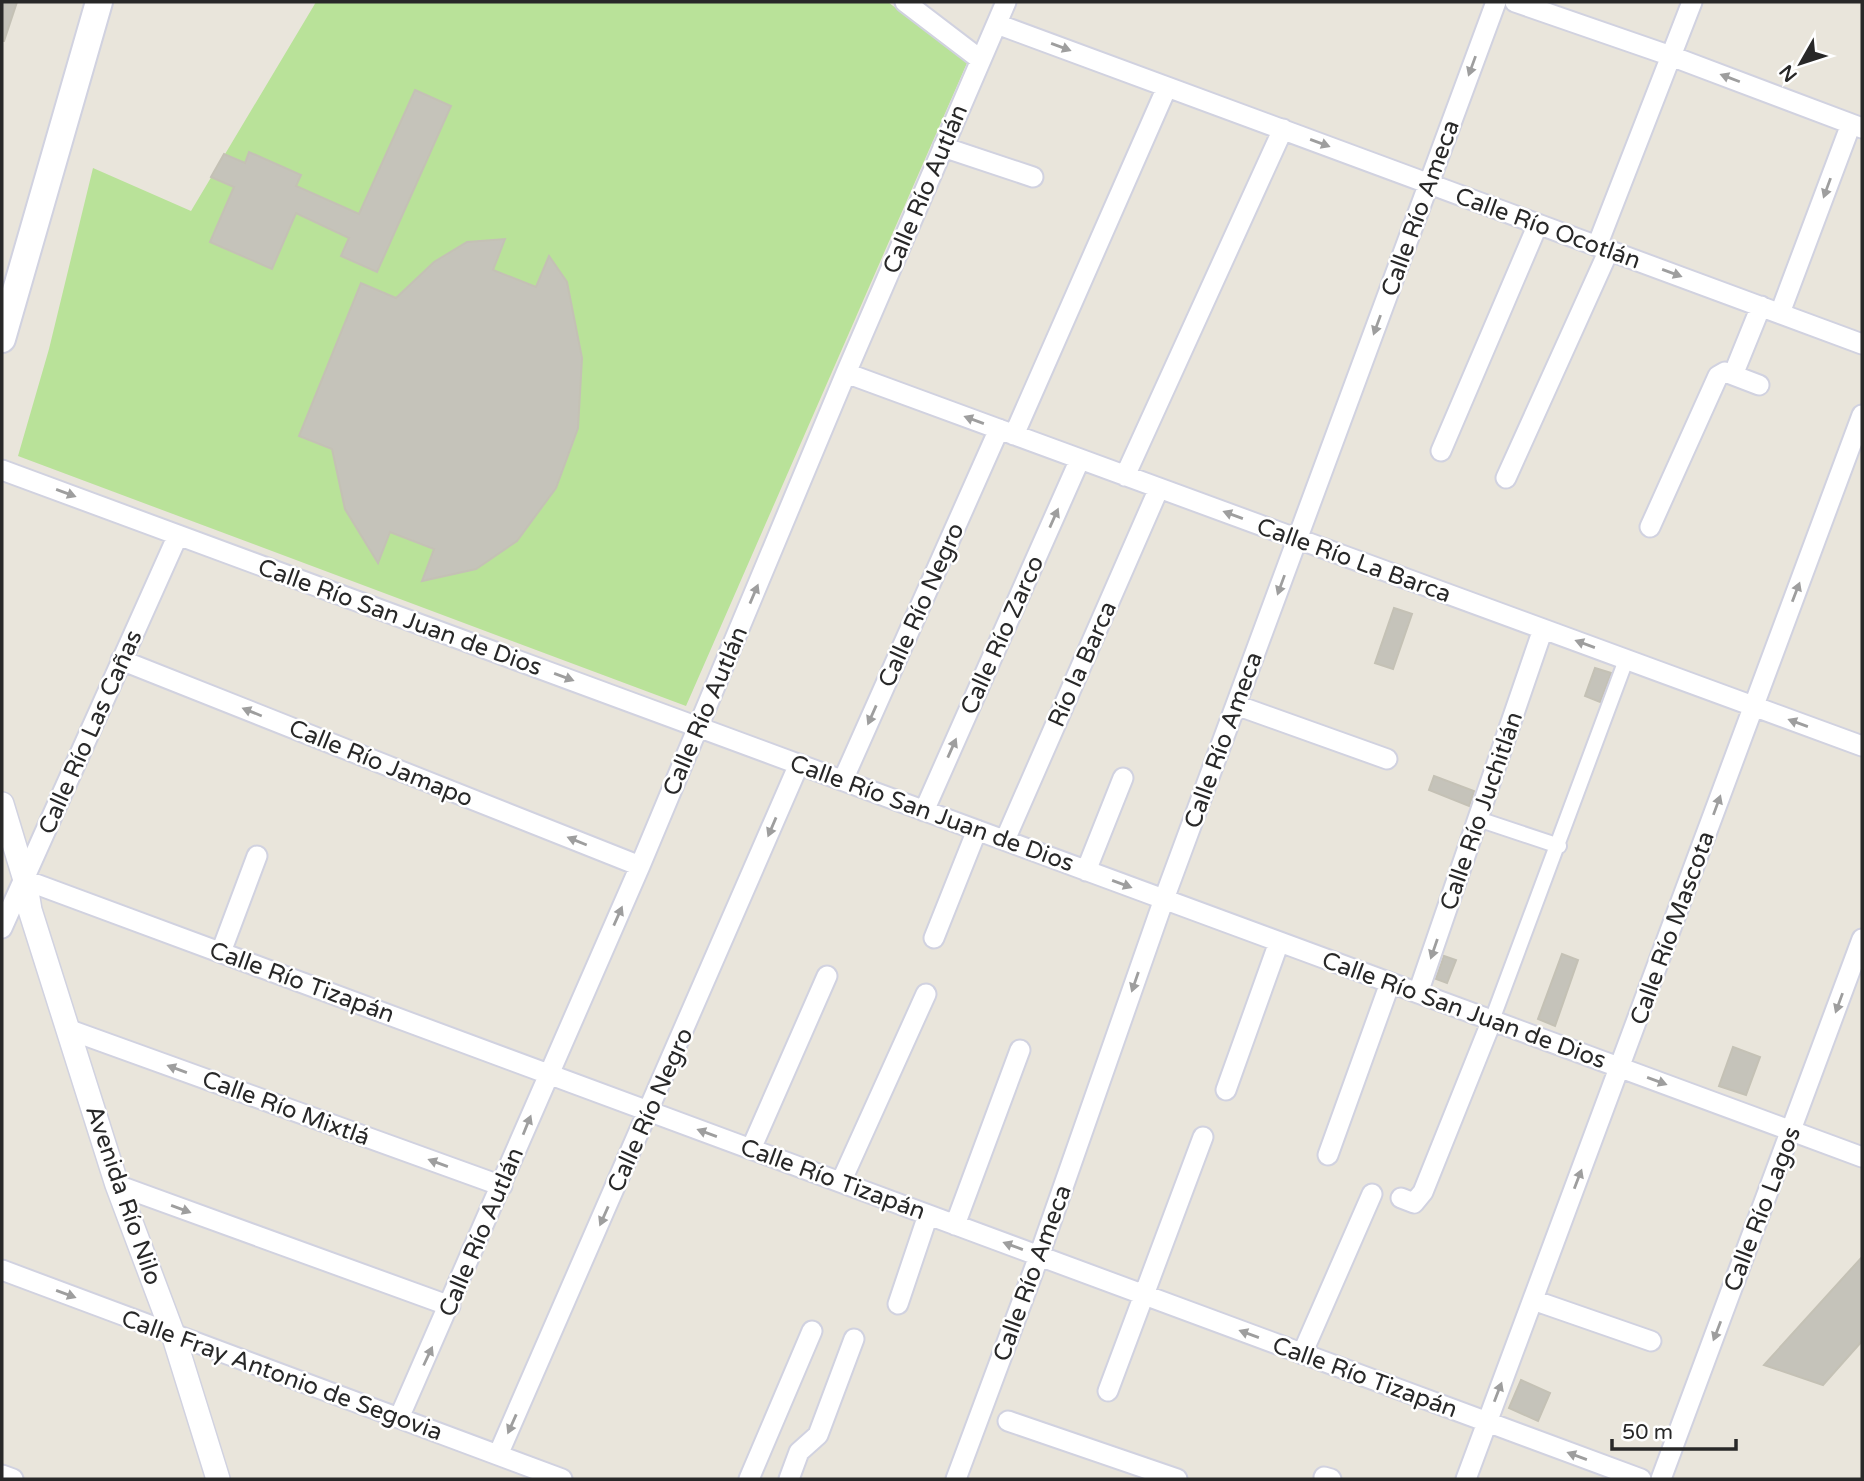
<svg xmlns="http://www.w3.org/2000/svg" width="1864" height="1481" font-family="'Varela Round',sans-serif">
<rect width="100%" height="100%" fill="#e9e5db"/>
<path fill="#b9e299" d="M316,2H888L967,63L686,706L18,456L49,349L93,168L191,211Z"/>
<path fill="#c5c3ba" stroke="#c4c1b5" stroke-width="2" d="M2,2H17L4,41H2Z
M415,90L451,106L377,272L341,256L349,238L296,213L272,269L210,242L234,187L211,177L224,154L245,163L249,152L301,175L296,186L359,214Z
M505,239L493,270L536,287L549,256L567,282L582,358L578,428L556,488L517,541L476,569L422,581L434,549L390,532L378,563L345,509L332,449L299,436L361,283L396,298L434,262L467,242Z
M1394,608L1412,614L1393,669L1375,663Z
M1595,668L1611,673L1600,702L1585,696Z
M1434,776L1474,791L1469,806L1429,790Z
M1562,954L1578,960L1555,1026L1538,1019Z
M1444,956L1456,960L1447,983L1436,979Z
M1733,1047L1760,1057L1746,1095L1719,1086Z
M1862,1257V1341L1823,1385L1764,1365Z
M1521,1380L1550,1393L1538,1421L1509,1408Z"/>
<g fill="none" stroke-linecap="round" stroke-linejoin="round">
<g stroke="#d1d2e0" stroke-width="18">
<path id="pedestrian" d="M1478,819L1559,846
M1492,1020L1626,660"/>
</g>
<g stroke="#d1d2e0" stroke-width="23">
<path id="minor" d="M905,2L981,60
M1515,2L1671,56L1862,128
M997,24L1862,344
M943,147L1033,177
M1597,246L1692,2
M1780,313L1851,124
M846,373L1862,746
M1733,375L1761,306
M1014,435L1167,87
M1441,451L1538,224
M2,470L1862,1157
M1125,476L1283,129
M1506,478L1609,250
M1650,527L1718,376L1725,372L1759,385
M121,660L640,866
M1236,705L1387,759
M843,780L999,429
M924,811L1080,459
M1005,840L1159,488
M1086,871L1123,778
M25,880L1641,1479
M2,928L178,535
M934,938L977,830
M221,952L257,856
M1418,993L1543,629
M70,1030L502,1186
M1226,1090L1279,942
M751,1149L827,976
M1328,1155L1390,983
M841,1182L926,994
M117,1185L450,1306
M1401,1198L1414,1203L1423,1192L1492,1020
M955,1225L1020,1050
M2,1270L562,1479
M1533,1300L1651,1341
M898,1304L928,1215
M1302,1354L1372,1194
M1108,1391L1203,1137
M399,1418L640,866L846,373L1006,2
M1008,1421L1177,1479
M498,1455L799,764
M2,1475L13,1479
M1324,1477L1331,1479
M749,1479L812,1331
M789,1479L799,1452L818,1435L854,1339
M956,1479L1039,1256L1164,899L1496,2
M1466,1479L1862,415
M1661,1479L1862,939"/>
</g>
<g stroke="#d1d2e0" stroke-width="26">
<path id="tertiary" d="M2,804L25,880L30,910L117,1185L173,1334L218,1479"/>
</g>
<g stroke="#d1d2e0" stroke-width="30">
<path id="secondary" d="M2,339L99,2"/>
</g>
<use href="#pedestrian" stroke="#fff" stroke-width="14"/>
<use href="#minor" stroke="#fff" stroke-width="19"/>
<use href="#tertiary" stroke="#fff" stroke-width="23"/>
<use href="#secondary" stroke="#fff" stroke-width="26"/>
</g>
<defs><path id="oneway-solid" d="M-6-.8H1V-3.2L6.5 0L1 3.2V.8H-6Z" transform="scale(1.75)"/></defs>
<g fill="#9e9e9e">
<use href="#oneway-solid" transform="translate(1061 47) rotate(20)"/>
<use href="#oneway-solid" transform="translate(1472 66) rotate(110)"/>
<use href="#oneway-solid" transform="translate(1730 78) rotate(-159)"/>
<use href="#oneway-solid" transform="translate(1320 143) rotate(20)"/>
<use href="#oneway-solid" transform="translate(1827 188) rotate(110)"/>
<use href="#oneway-solid" transform="translate(1672 273) rotate(20)"/>
<use href="#oneway-solid" transform="translate(1377 325) rotate(110)"/>
<use href="#oneway-solid" transform="translate(974 420) rotate(-160)"/>
<use href="#oneway-solid" transform="translate(66 493) rotate(20)"/>
<use href="#oneway-solid" transform="translate(1233 515) rotate(-160)"/>
<use href="#oneway-solid" transform="translate(1054 518) rotate(-66)"/>
<use href="#oneway-solid" transform="translate(1281 585) rotate(110)"/>
<use href="#oneway-solid" transform="translate(1796 592) rotate(-69)"/>
<use href="#oneway-solid" transform="translate(754 594) rotate(-67)"/>
<use href="#oneway-solid" transform="translate(1585 644) rotate(-160)"/>
<use href="#oneway-solid" transform="translate(564 677) rotate(20)"/>
<use href="#oneway-solid" transform="translate(252 712) rotate(-158)"/>
<use href="#oneway-solid" transform="translate(872 715) rotate(114)"/>
<use href="#oneway-solid" transform="translate(1798 723) rotate(-160)"/>
<use href="#oneway-solid" transform="translate(952 748) rotate(-66)"/>
<use href="#oneway-solid" transform="translate(1717 805) rotate(-70)"/>
<use href="#oneway-solid" transform="translate(772 827) rotate(113)"/>
<use href="#oneway-solid" transform="translate(577 841) rotate(-158)"/>
<use href="#oneway-solid" transform="translate(1122 884) rotate(20)"/>
<use href="#oneway-solid" transform="translate(618 916) rotate(-66)"/>
<use href="#oneway-solid" transform="translate(1434 949) rotate(109)"/>
<use href="#oneway-solid" transform="translate(1135 982) rotate(109)"/>
<use href="#oneway-solid" transform="translate(1839 1003) rotate(110)"/>
<use href="#oneway-solid" transform="translate(177 1069) rotate(-160)"/>
<use href="#oneway-solid" transform="translate(1657 1081) rotate(20)"/>
<use href="#oneway-solid" transform="translate(527 1125) rotate(-68)"/>
<use href="#oneway-solid" transform="translate(707 1133) rotate(-160)"/>
<use href="#oneway-solid" transform="translate(438 1163) rotate(-160)"/>
<use href="#oneway-solid" transform="translate(1578 1179) rotate(-69)"/>
<use href="#oneway-solid" transform="translate(181 1209) rotate(20)"/>
<use href="#oneway-solid" transform="translate(604 1216) rotate(114)"/>
<use href="#oneway-solid" transform="translate(1013 1246) rotate(-160)"/>
<use href="#oneway-solid" transform="translate(66 1294) rotate(20)"/>
<use href="#oneway-solid" transform="translate(1717 1331) rotate(111)"/>
<use href="#oneway-solid" transform="translate(1249 1334) rotate(-160)"/>
<use href="#oneway-solid" transform="translate(428 1356) rotate(-65)"/>
<use href="#oneway-solid" transform="translate(1498 1392) rotate(-69)"/>
<use href="#oneway-solid" transform="translate(512 1424) rotate(114)"/>
<use href="#oneway-solid" transform="translate(1577 1456) rotate(-160)"/>
</g>
<g text-anchor="middle" stroke-width="5" stroke-linejoin="round" paint-order="stroke">
<g font-size="24" fill="#282828" stroke="#fff">
<text transform="translate(925 189) rotate(-67)" y="8">Calle Río Autlán</text>
<text transform="translate(1420 208) rotate(-70)" y="8">Calle Río Ameca</text>
<text transform="translate(1548 228) rotate(20)" y="8">Calle Río Ocotlán</text>
<text transform="translate(1354 560) rotate(20)" y="8">Calle Río La Barca</text>
<text transform="translate(921 605) rotate(-66)" y="8">Calle Río Negro</text>
<text transform="translate(400 617) rotate(20)" y="8">Calle Río San Juan de Dios</text>
<text transform="translate(1002 635) rotate(-66)" y="8">Calle Río Zarco</text>
<text transform="translate(1082 664) rotate(-66)" y="8">Río la Barca</text>
<text transform="translate(705 711) rotate(-67)" y="8">Calle Río Autlán</text>
<text transform="translate(90 732) rotate(-66)" y="8">Calle Río Las Cañas</text>
<text transform="translate(1223 740) rotate(-70)" y="8">Calle Río Ameca</text>
<text transform="translate(381 763) rotate(22)" y="8">Calle Río Jamapo</text>
<text transform="translate(1481 811) rotate(-71)" y="8">Calle Río Juchitlán</text>
<text transform="translate(932 813) rotate(20)" y="8">Calle Río San Juan de Dios</text>
<text transform="translate(1672 928) rotate(-70)" y="8">Calle Río Mascota</text>
<text transform="translate(302 982) rotate(20)" y="8">Calle Río Tizapán</text>
<text transform="translate(1464 1010) rotate(20)" y="8">Calle Río San Juan de Dios</text>
<text transform="translate(286 1108) rotate(20)" y="8">Calle Río Mixtlá</text>
<text transform="translate(650 1110) rotate(-66)" y="8">Calle Río Negro</text>
<text transform="translate(833 1179) rotate(20)" y="8">Calle Río Tizapán</text>
<text transform="translate(124 1195) rotate(71)" y="8">Avenida Río Nilo</text>
<text transform="translate(1762 1209) rotate(-69)" y="8">Calle Río Lagos</text>
<text transform="translate(481 1232) rotate(-67)" y="8">Calle Río Autlán</text>
<text transform="translate(1032 1273) rotate(-70)" y="8">Calle Río Ameca</text>
<text transform="translate(282 1375) rotate(20)" y="8">Calle Fray Antonio de Segovia</text>
<text transform="translate(1365 1377) rotate(20)" y="8">Calle Río Tizapán</text>
</g>
</g>
<rect width="1864" height="1481" fill="none" stroke="#282828" stroke-width="7"/>
<g transform="translate(1801 63) rotate(231)" stroke="#ffffff" stroke-width="5" paint-order="stroke">
<path d="M0-5L12 26L0 18L-12 26Z" fill="#282828"/>
<text y="-10" font-size="19" font-weight="bold" text-anchor="middle" fill="#282828">N</text>
</g>
<path d="M1612 1439v10h124v-10" fill="none" stroke="#282828" stroke-width="3.5"/>
<text x="1622" y="1439" font-size="21" fill="#282828" stroke="#ffffff" stroke-width="5" paint-order="stroke">50 m</text>
</svg>
